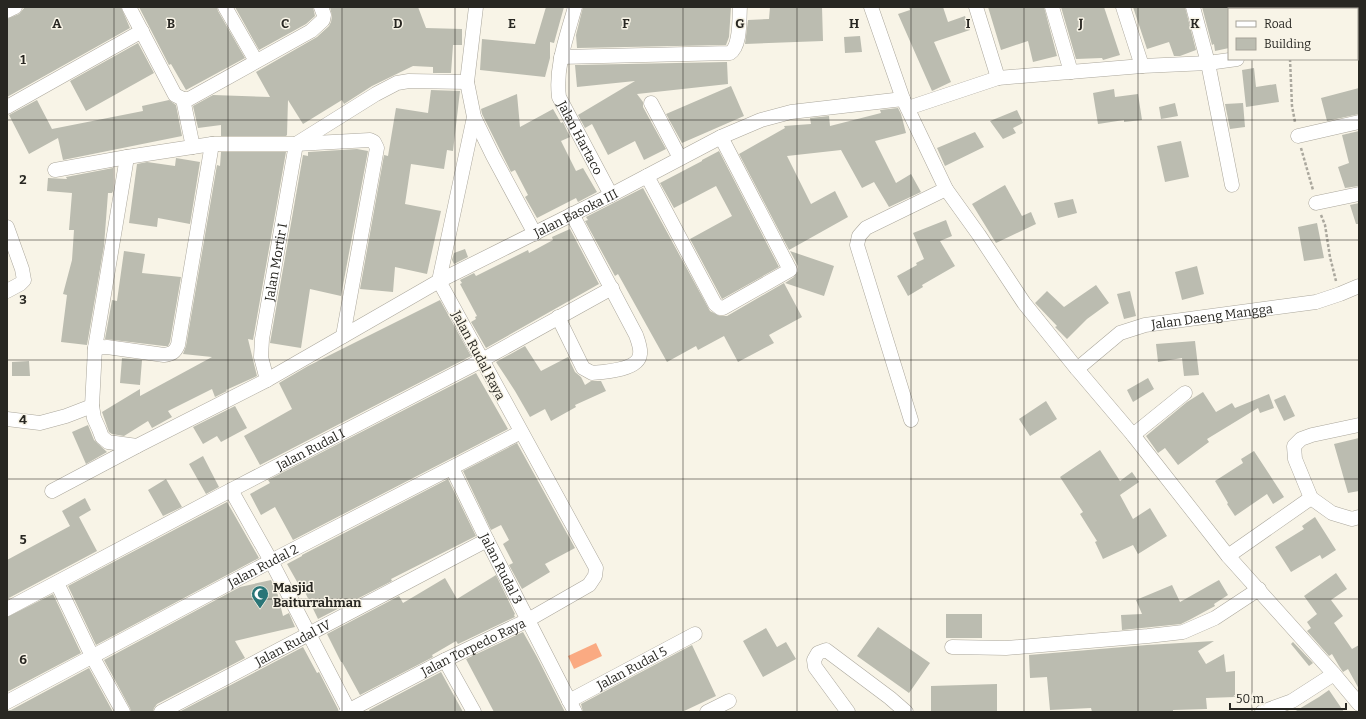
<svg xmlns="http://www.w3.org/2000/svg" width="1366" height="719" font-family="Bitter,serif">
<rect width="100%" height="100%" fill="#f8f4e7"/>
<path fill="#faaa82" d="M596,643L602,656L574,669L568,656Z"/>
<path fill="#bbbcb0" d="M25,7H121L130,28L7,97V19L19,14Z
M139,7H217L218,11L245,58L186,90L171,64L169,65Z
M235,7H313L315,16L306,24L259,50Z
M330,7H418L426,28L462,29V45H453L451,73H433V67L413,66L372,86L344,104L342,100L303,124L288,100L287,135L286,136H221V125L198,128L193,106L213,95L270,97L256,72L317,37L329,26L331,22L332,16Z
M546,7H564L554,43L550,42V58L545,77L480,70L482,39L535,44Z
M583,7H731L729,37L726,45L577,48L576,35Z
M770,7H822L823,41L745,44L748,20L769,19Z
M909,7H943L948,22L965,16L970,30L934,42L951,82L932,91L898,14L910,10Z
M988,7H1044L1057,56L1033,62L1028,41L1001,50Z
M1061,7H1104L1120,55L1103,60L1102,58L1076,59Z
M1133,7H1185L1196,50L1180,56H1174L1169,42L1147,49Z
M1202,7H1229V48L1215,51L1214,44L1212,45Z
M860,36L862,52L845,53L844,37Z
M138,43L154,73L86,111L70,81Z
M727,62L728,84L637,94L643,102V107L666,149L644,160L635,141L608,155L592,124L585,128L578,115L635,81L577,87L575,65Z
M1254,68L1256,87L1276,84L1279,102L1246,107L1242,70Z
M731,86L744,116L682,143L666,114Z
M1359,88V114L1327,121L1321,98Z
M1114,89L1115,97L1138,94L1142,120L1124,122V120L1098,124L1093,93Z
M431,90L460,91L453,151L447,150L444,169L411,164L405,204L441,211L427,274L395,267L393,292L360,289L384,155L388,156L396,108L428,113Z
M517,94L520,127L553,109L561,123L563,122L570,137L561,141L576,171L583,168L597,192L578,202L576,198L537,218L525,197L528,195L515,170L511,172L482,114L481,109Z
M37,100L52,129L143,111L142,106L169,100L176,105L182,136L63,160L58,138L29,154L9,115Z
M1175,103L1178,116L1161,119L1159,107Z
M1243,103L1245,127L1230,129L1225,104Z
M898,108L901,114L906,133L875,141L896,183L911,174L921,192L889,207L874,182L862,188L841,150L787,156L811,204L835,191L848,217L789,250L739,154L785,128L784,126L811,124L810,118L829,116L830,126L881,113L880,110Z
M1017,110L1023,123L1013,128L1016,133L1003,139L990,121Z
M1359,131V186L1345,188L1338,167L1349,163L1342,135Z
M975,132L984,147L945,166L937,148Z
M1181,141L1189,177L1165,182L1157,146Z
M357,149L368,151L341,296L310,289L301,348L270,343L303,155L308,156V152Z
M719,151L779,267L722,299L690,239L732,216L716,186L674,208L660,183L702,161V160Z
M221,152H286L253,340L248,339L257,376L226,390L227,391L215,397L212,389L168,411L172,417L152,428L148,421L124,436L112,434L109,432L102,412L140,389V396L212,357L183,354L186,346L217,165L220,166Z
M176,158L200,162L190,224L158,218L157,227L129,223L137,164L147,162L175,166Z
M113,168V191L112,193H108L104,246L87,345L61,342L67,295L63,294L72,260L74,230H69L72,193L47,191L48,178L67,179L66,177Z
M1005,185L1022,216L1031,212L1036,224L996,243L972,204Z
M643,188L710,311L720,316H727L784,283L802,317L769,335L774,343L738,362L724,336L698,350L696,346L667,362L618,274L615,276L585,221L588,220L586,217Z
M1073,199L1077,213L1058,218L1054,203Z
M1359,203V224H1356L1350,205Z
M946,220L952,236L940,241L955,266L922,285L923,287L908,296L897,276L917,265L916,263L924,259L913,233Z
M1317,223L1324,258L1304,261L1298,227Z
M570,229L599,284L486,348L471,322L476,319L475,317L477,316L460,284L462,283L460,280L474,273L476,276L528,250L529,253L553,240L552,237Z
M465,249L468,257L454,264L452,260L454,253Z
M124,251L145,254L142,273L181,277L170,342L168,346H164L105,339L112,300L117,301Z
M790,251L834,266L824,296L785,283L794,277L798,271V266Z
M1197,266L1204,294L1182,300L1175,272Z
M1096,285L1109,303L1087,319L1067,339L1055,327L1057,326L1035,303L1047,291L1064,307Z
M1130,291L1136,316L1124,319L1117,294Z
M440,300L471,356L260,465L244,436L292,409L279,383L308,366Z
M1195,341L1199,375L1184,376L1182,358L1158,362L1156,344Z
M525,346L541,371L568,357L575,372L581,377L585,385L591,381H601L606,391L575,405L576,407L551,421L545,409L530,417L515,391L496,362Z
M122,358L142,360L140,385L120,383Z
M29,361L30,376H12V362Z
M476,373L508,429L293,540L275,507L261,515L250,494L270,483L268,480Z
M1148,378L1154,389L1133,402L1127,390Z
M1203,392L1216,412L1232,403L1235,408L1269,394L1274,408L1260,413L1258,408L1207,439L1209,442L1178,465L1165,448L1158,453L1146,436L1187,402Z
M1285,395L1295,416L1284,421L1274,400Z
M1046,401L1057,419L1030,436L1019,419Z
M235,406L247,428L221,442L217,436L203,444L193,427Z
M88,425L94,440L107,452L86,464L72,432Z
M1359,438V491L1348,493L1334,444Z
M517,443L575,548L545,564L550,572L522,589L509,565L513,563L503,544L509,540L501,525L491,530L463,471Z
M1100,450L1120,481L1132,472L1139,482L1120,495L1133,519L1150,508L1167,536L1138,554L1133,545L1103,559L1095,542L1097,541L1080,514L1083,512L1060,477Z
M1254,451L1284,497L1273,504L1267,494L1235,516L1227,504L1228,503L1215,481L1243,463L1241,459Z
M203,456L219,487L206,494L189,464Z
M166,479L182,507L163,516L148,490Z
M448,479L476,536L391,579L392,581L318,619L302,586L300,587L287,564L302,556V555Z
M85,498L91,510L79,517L97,551L7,599V560L70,526L62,511Z
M227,502L259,558L96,645L68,586Z
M1315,517L1336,550L1322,559L1320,555L1291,572L1275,547L1304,529L1302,526Z
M1336,573L1347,589L1331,600L1343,616L1334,623L1352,649L1359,645V689L1348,669L1343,672L1339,666L1332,654L1329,656L1307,631L1311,628L1307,622L1317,614L1304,596Z
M496,575L515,614L514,615L515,617L458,644L456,641L432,655L433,657L360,695L342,662H341L327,634L399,596L403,603L445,578L457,599Z
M271,580L277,592L283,616L289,613L295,627L235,641L245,658L157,704L154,708L153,712H131L130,708L104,660L240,587Z
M1219,580L1228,595L1214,604L1215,606L1191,619L1181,624L1122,630L1121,615L1142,614L1136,600L1172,585L1180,602Z
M53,594L81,653L7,692V617Z
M946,614H982V638H946Z
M878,627L930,663L909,693L857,656Z
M766,628L777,647L786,642L796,659L763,677L743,641Z
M523,632L537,657L565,712H494L466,659Z
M1214,641L1198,651L1206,664L1224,654L1226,672L1235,671V697L1206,698L1207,709L1173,710V712H1092L1091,708L1050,710L1047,677L1030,678L1029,655L1147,645Z
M1293,642L1313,663L1309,666L1291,644Z
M692,645L716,696L682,712H583L581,704Z
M303,647L317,673L319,672L338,709V712H179Z
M89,668L113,712H7V710H11Z
M441,672L463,712H370L369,710Z
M997,684V712H931V686Z
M1329,690L1344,712H1294L1319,697Z"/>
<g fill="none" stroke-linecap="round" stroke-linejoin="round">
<g stroke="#aba79c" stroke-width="15">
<g id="street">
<path d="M129,7L175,95L183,99H189L311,31L323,20L324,15L321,7"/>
<path d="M225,7L256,61"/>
<path d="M476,7L467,82L474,117L493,156L535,234"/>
<path id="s1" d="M575,7C567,36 555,67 559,97L611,195"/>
<path d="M871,7L903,99L946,189L979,235L1024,303L1077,369L1133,435L1228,556L1334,674L1359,704"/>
<path d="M976,7L998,78"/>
<path d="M1052,7L1071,72"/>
<path d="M1123,7L1142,66"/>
<path d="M1193,7L1208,63L1232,185"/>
<path d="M7,11L15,7"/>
<path d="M1357,42H1359"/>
<path d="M561,57L730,53C741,46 739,19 740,7"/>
<path d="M183,99L193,147"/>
<path d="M651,103L680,158"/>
<path d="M7,107L142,31"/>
<path d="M908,108L998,78L1142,66L1208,63L1237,59"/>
<path d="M1298,136L1359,122"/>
<path d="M127,157L95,348L107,347L164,355C172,354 175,352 178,345L212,144"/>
<path d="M55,170L127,157L212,144H296L370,140L374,142L377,148L343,336"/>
<path d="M647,176L715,304L720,308H723L790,270L721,137"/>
<path d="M1316,203L1359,194"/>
<path d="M7,227L22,269L24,280L20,284L7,291"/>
<path d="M558,317L583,368L592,373C604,372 639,370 640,354C641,348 638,341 636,335L572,214"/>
<path id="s2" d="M95,348L92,406L94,418L99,429L102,437L108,442L137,446L267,380L439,281L611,195L721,137L761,120L791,112L903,99"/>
<path id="s3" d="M1077,369L1120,333L1145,325L1316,302L1340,294L1359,286"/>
<path id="s4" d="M267,380L261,357L262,339L296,144L376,94L397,83L409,81L467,82"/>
<path d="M7,419L40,423L66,416L92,406"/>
<path d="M911,420L857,245L859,236L866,228L946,189"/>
<path d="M1359,425L1312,435L1301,439L1294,446L1295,459L1311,498L1332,513L1352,519L1359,517"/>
<path d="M1133,435L1185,393"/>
<path id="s5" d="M452,468L487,540L575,712"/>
<path d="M231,490L271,561L349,711"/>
<path d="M52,491L137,446"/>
<path d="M1228,556L1311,498"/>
<path d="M57,583L92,656L123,712"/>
<path id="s6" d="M7,609L231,490L482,360L612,288"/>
<path d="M952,647L1006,648L1148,636L1183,632L1215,618L1259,589"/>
<path d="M445,660L474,712"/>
<path id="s7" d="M569,701L695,634"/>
<path id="s8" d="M7,702L271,561L521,432"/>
<path id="s9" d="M161,712L487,540"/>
<path id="s10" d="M346,712L445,660L528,620L589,585L595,576L596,568L439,281L474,117"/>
<path d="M707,712L729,701"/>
<path d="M848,712L815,667L814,660L818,653L826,650L890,698L906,712"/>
<path d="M1262,712L1292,701L1334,674"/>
</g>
</g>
<path stroke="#aba89e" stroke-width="2.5" stroke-dasharray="3 2" stroke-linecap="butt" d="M1290,59L1292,106L1295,122
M1301,148L1313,190
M1321,215L1325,225L1330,257L1336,281"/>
<use href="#street" stroke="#fff" stroke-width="14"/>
</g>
<path fill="none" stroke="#282722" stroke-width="1" stroke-opacity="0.55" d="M114,7V712M228,7V712M342,7V712M455,7V712M569,7V712M683,7V712M797,7V712M911,7V712M1024,7V712M1138,7V712M1252,7V9M1252,59V712M7,120H1359M7,240H1359M7,360H1359M7,479H1359M7,599H1359"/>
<defs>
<g id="mosque-pin" transform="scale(0.9)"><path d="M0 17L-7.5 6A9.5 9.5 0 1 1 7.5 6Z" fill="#2a7577" stroke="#f8f4e7"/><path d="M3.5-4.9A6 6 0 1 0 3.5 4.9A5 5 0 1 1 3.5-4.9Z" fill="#fff"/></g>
</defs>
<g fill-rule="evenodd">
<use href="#mosque-pin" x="260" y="594"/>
</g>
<g text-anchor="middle" stroke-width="3" stroke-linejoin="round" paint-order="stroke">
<g font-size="13" fill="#282722" stroke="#f8f4e7">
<text dy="5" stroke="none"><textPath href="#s1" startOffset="138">Jalan Hartaco</textPath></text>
<text dy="5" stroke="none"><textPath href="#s2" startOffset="625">Jalan Basoka III</textPath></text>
<text dy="5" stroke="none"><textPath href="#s4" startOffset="120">Jalan Mortir I</textPath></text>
<text dy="5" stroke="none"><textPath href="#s3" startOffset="150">Jalan Daeng Mangga</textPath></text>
<text transform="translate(479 355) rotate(62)" y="5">Jalan Rudal Raya</text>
<text dy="5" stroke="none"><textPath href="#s6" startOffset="343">Jalan Rudal I</textPath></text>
<text dy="5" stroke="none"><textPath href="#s8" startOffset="290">Jalan Rudal 2</textPath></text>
<text dy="5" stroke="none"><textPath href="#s5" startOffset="112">Jalan Rudal 3</textPath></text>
<text dy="5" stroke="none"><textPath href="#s9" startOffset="149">Jalan Rudal IV</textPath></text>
<text dy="5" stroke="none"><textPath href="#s10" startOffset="143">Jalan Torpedo Raya</textPath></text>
<text dy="5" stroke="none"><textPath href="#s7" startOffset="71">Jalan Rudal 5</textPath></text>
</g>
<g font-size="13" font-weight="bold" fill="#282722" stroke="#f8f4e7" text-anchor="start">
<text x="273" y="592">Masjid<tspan x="273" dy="15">Baiturrahman</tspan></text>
</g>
</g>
<g font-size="13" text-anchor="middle" font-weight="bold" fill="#282722" stroke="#f8f4e7" stroke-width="3" stroke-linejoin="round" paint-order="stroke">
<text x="57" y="28">A</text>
<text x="171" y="28">B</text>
<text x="285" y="28">C</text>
<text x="398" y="28">D</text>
<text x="512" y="28">E</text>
<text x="626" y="28">F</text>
<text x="740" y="28">G</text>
<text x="854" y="28">H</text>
<text x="968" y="28">I</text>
<text x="1081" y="28">J</text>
<text x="1195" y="28">K</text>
<text x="23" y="64">1</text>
<text x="23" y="184">2</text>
<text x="23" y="304">3</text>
<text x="23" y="424">4</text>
<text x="23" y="544">5</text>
<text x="23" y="664">6</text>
</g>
<rect width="1366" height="719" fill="none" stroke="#282722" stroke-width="16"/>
<rect x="1228" y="8" width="130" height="52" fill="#f8f4e7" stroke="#a5a298"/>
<rect x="1236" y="21" width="20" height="6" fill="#ffffff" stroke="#a5a298"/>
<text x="1264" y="28" font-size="12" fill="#282722">Road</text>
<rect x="1236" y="38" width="20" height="12" fill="#bbbcb0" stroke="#a5a298"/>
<text x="1264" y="48" font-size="12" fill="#282722">Building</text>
<path d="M1230 703v6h116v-6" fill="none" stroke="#282722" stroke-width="2"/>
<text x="1236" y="703" font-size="12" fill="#282722" stroke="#f8f4e7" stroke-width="3" paint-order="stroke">50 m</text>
</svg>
